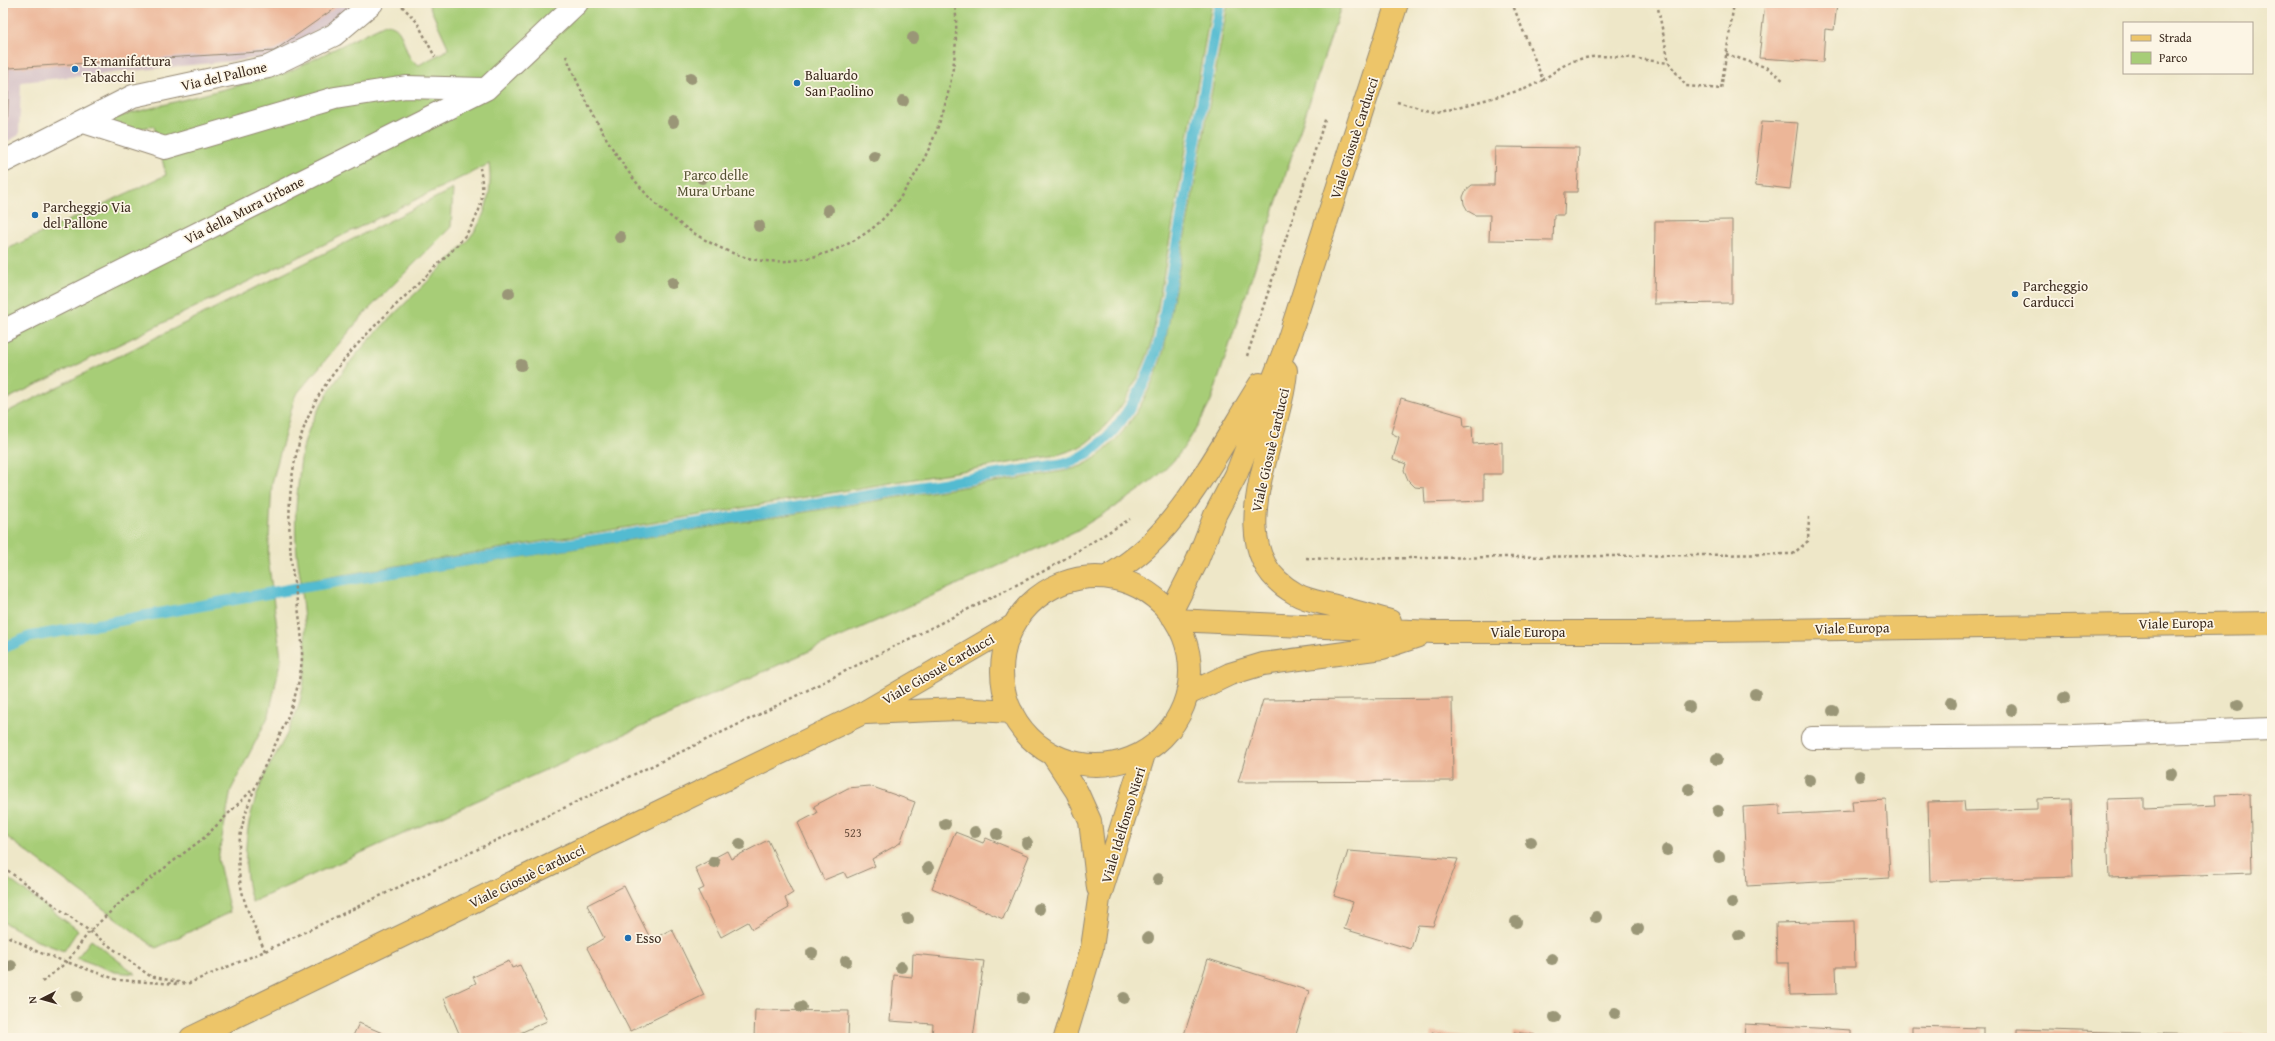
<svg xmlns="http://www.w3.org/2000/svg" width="2275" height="1041" font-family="'Gentium Book Plus',serif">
<rect width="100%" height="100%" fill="#fcf5e5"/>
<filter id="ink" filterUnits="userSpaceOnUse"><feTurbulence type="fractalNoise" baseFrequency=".025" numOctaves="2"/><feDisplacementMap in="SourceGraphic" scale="8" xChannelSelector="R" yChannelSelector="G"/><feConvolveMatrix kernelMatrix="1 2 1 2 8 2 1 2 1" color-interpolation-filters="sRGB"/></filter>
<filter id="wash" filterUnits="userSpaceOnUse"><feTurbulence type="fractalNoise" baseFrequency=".012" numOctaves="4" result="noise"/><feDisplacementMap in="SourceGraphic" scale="16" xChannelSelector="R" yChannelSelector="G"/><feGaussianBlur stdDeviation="0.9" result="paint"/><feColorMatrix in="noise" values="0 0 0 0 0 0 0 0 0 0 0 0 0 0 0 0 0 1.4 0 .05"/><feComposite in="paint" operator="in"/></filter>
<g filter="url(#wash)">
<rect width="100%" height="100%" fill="#eee7c8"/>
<path fill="#d2bdc5" d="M3,3H362L273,57L21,82L19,135L3,144Z"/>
<path fill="#a7cd77" stroke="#717c4a" d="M428,3H1212L1151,346C1139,380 1119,417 1090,440C1081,448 1069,451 1057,455L301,582C294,541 294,518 299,477C300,461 303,444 309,429C324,394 346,365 372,337C395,312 421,289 445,264C458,251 473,237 481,220C489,202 492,182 489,164L3,401V251L166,175L154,126L129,130L108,124L113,118L286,73L385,24C405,24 402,47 411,59C412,61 416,63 419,65L449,49Z
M1228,3H1342L1211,401C1202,419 1192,437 1179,454C1153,487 1111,508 1076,531L252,902C238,853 248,806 272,761C283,742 294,722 300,701C310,664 305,628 301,592L1057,472C1065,471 1073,469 1081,466C1122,448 1153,390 1164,349Z
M453,189L451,227L364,314L295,396L272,483L268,558L281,658L269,715L231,790L218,859L230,912L156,948L3,834V414Z
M3,875L78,930L64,951L37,941L3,922Z
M91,940L136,974L115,972L77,958Z"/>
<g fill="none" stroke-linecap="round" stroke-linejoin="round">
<path stroke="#53bbd1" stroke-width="11" d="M3,648L29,637L303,587L1068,463C1115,447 1148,385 1160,339L1220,3"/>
</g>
<g id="blocks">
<path fill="#ecb698" d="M3,3H342L274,51L9,68L7,134L3,137Z
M1765,3H1837L1834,30L1825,29L1823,62L1759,58Z
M1762,121L1798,123L1790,189L1755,185Z
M1495,147L1579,148L1577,192H1565L1564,215H1554L1553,241L1489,240L1490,215H1475L1468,211L1464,204L1463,197L1466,190L1472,185H1494Z
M1732,220V303L1654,304L1655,221Z
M1401,398L1463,416L1464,427L1472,426L1473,444L1502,442V474H1484V501L1425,503L1424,488L1415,487L1408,480L1404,470L1406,464L1393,459L1399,437L1391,433Z
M1452,698L1453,781L1238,782L1263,700Z
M870,786L915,802L900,843L872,859L875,866L847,878L844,872L824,880L798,823L817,813L814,806L848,788Z
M2250,794L2252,873L2109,878L2106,799L2144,798V808L2216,805L2215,795Z
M2071,798L2073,877L1930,881L1928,802L1964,801L1965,811L2037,809V799Z
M1886,799L1890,878L1747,886L1743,807L1780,805V815L1853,811L1852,801Z
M955,832L983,843L986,838L1029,856L1003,919L932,888Z
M768,840L793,893L785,898L789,908L752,929L748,922L721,937L698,891L704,888L695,868L727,851L731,859Z
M1348,851L1458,859L1433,926L1418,925L1411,949L1344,929L1353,902L1334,896Z
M624,886L651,940L672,929L704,995L630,1031L587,948L604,938L587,905Z
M1854,921L1855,967H1836L1837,994L1790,995L1789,963H1777L1776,923Z
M913,954L984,961L973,1038H932L933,1024L890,1021L894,975L912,977Z
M1208,959L1309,991L1295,1038H1183Z
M509,961L512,968L520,965L547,1021L520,1033L523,1038H461L444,998L476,983L473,977Z
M755,1010L849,1011L848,1038H754Z
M359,1023L394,1038H352Z
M1745,1024L1851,1030V1038H1744Z
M1912,1026L1983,1028V1038H1912Z
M2017,1029L2202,1035V1038H2017Z
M1432,1032L1471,1037V1038H1431Z
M1514,1032L1535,1035V1038H1513Z
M2225,1035H2272V1038H2225Z"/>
</g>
</g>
<g filter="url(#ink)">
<use href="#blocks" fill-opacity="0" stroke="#948873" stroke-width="1"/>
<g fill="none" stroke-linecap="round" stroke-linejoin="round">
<g stroke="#948873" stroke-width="24">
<path id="pedestrian" d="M84,122L165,148L335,98L406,87L483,89
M3,331L486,89L577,3"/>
</g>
<g stroke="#948873" stroke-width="24">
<path id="minor" d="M3,162L133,96L268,67L334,35L372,3
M1812,738L2072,736L2272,729"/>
</g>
<g stroke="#948873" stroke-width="24">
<path id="primary" d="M1286,370C1282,438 1213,549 1296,594C1306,600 1319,602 1331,605C1350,610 1370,615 1390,621
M1107,577C1121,568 1134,559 1146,548C1191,506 1227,436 1260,384
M1002 671a94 94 0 1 1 188 0a94 94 0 1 1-188 0Z
M1170,614L1197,561L1215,515L1236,475L1288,341L1397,3
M1175,620L1433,632H1637L2272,623
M1188,694L1230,674L1263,664L1382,648L1418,636
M866,713L958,709L1012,712
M1052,754L1077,792L1090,821L1098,888
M191,1038L863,713L1014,625
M1065,1038L1092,948L1099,899L1145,751"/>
</g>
<path stroke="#948873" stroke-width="2.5" stroke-dasharray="3 3" stroke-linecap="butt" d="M507,3L513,5
M1657,3L1669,63L1686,86L1721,89L1734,3
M402,6L417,22L435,57
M1726,54L1768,68L1784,81
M566,56C587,106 612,156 648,196C674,224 726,258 765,261C803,264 844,251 874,227C890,214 902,195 913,178C944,129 961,61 955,3
M1543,80C1554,72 1566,62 1580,59C1608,52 1641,60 1669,63
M1397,102L1437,113L1525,89L1543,80L1512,3
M1247,356L1326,117
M1306,558L1326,559L1793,554L1808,541L1809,517
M3,867L150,976L187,984L265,951L758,715L1048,569L1130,519
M3,934L38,952L118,980L177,984
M265,951C258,934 249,916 244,899C228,842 249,798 273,749C287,721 300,690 302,658C303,631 297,603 293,576C285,511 288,443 324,387C351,346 389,312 424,278C443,259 466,241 477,215C484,200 483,185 480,168
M42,982L67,962L89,932L124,899L205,837L251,791"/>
<use href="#pedestrian" stroke="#fff" stroke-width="22"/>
<use href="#minor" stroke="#fff" stroke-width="22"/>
<use href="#primary" stroke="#edc569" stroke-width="22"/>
</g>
<g fill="#9a9677">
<circle cx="913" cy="38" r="6"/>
<circle cx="691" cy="78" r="6"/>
<circle cx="903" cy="101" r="6"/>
<circle cx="673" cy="122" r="6"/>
<circle cx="874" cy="156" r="6"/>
<circle cx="702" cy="178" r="6"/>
<circle cx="828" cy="210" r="6"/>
<circle cx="759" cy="226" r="6"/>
<circle cx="620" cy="237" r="6"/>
<circle cx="672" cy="283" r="6"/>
<circle cx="509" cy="293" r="6"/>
<circle cx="521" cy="365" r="6"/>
<circle cx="1755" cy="694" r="6"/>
<circle cx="2064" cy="698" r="6"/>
<circle cx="1951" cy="703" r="6"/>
<circle cx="2238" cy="705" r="6"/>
<circle cx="1689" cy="707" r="6"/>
<circle cx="2012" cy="710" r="6"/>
<circle cx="1833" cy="711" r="6"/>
<circle cx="1717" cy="759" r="6"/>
<circle cx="2171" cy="774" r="6"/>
<circle cx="1860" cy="776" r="6"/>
<circle cx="1810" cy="780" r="6"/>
<circle cx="1689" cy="789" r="6"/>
<circle cx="1718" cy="811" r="6"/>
<circle cx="945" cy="824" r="6"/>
<circle cx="975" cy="832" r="6"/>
<circle cx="997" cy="834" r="6"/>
<circle cx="1531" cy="842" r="6"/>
<circle cx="1027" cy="843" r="6"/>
<circle cx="740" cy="844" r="6"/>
<circle cx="1667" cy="850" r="6"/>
<circle cx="1719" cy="857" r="6"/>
<circle cx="714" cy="862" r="6"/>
<circle cx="928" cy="868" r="6"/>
<circle cx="1158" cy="879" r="6"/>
<circle cx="1732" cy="903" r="6"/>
<circle cx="1039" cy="909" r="6"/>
<circle cx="1596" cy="917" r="6"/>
<circle cx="908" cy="919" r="6"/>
<circle cx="1516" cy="922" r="6"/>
<circle cx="1638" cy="929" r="6"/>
<circle cx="1739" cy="935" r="6"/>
<circle cx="1148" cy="938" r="6"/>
<circle cx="812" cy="953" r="6"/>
<circle cx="1552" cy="959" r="6"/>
<circle cx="846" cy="961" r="6"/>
<circle cx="11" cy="966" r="6"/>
<circle cx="901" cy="967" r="6"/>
<circle cx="77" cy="996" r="6"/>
<circle cx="1023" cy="998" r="6"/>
<circle cx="1124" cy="998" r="6"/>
<circle cx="801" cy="1007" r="6"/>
<circle cx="1615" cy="1013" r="6"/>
<circle cx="1555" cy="1017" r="6"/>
</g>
</g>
<g fill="#1f6fb2" stroke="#fcf5e5" stroke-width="1.5">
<circle cx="75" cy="69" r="4"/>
<circle cx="797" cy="83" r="4"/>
<circle cx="35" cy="215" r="4"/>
<circle cx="2015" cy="294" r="4"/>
<circle cx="628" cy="938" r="4"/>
</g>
<g text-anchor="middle" stroke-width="3.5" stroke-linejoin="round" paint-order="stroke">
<g font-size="12" fill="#674d3c">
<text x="853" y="837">523</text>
</g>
<g font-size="14" fill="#3b2a1e" stroke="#fcf5e5" text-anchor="start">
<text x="83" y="66">Ex manifattura<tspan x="83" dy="16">Tabacchi</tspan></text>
<text x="805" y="80">Baluardo<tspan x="805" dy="16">San Paolino</tspan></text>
<text x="43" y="212">Parcheggio Via<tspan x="43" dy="16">del Pallone</tspan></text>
<text x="2023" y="291">Parcheggio<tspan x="2023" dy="16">Carducci</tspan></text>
<text x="636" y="943">Esso</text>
</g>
<g font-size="14" fill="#3b2a1e" stroke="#fcf5e5">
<text transform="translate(224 76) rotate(-13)" y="5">Via del Pallone</text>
<text transform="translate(1354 138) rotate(-72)" y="5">Viale Giosuè Carducci</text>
<text transform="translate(244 210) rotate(-27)" y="5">Via della Mura Urbane</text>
<text transform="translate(1270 450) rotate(-77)" y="5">Viale Giosuè Carducci</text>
<text transform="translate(2176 623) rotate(-1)" y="5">Viale Europa</text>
<text transform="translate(1852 628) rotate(-1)" y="5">Viale Europa</text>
<text x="1528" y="637">Viale Europa</text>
<text transform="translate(938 669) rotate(-30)" y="5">Viale Giosuè Carducci</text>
<text transform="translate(1123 825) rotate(-73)" y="5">Viale Idelfonso Nieri</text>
<text transform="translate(527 876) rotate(-26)" y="5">Viale Giosuè Carducci</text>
</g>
<g font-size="14" fill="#565334" stroke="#fcf5e5">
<text x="716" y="180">Parco delle<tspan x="716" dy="16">Mura Urbane</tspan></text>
</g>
</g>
<rect width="2275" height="1041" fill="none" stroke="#fcf5e5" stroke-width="16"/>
<rect x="2123" y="22" width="130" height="52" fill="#fcf5e5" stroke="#afa495"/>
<rect x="2131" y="35" width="20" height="6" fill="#edc569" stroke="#afa495"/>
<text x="2159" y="42" font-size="12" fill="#3b2a1e">Strada</text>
<rect x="2131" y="52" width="20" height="12" fill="#a7cd77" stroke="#afa495"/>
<text x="2159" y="62" font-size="12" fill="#3b2a1e">Parco</text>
<g transform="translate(42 999) rotate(264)" stroke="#fcf5e5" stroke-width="3" paint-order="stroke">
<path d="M0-3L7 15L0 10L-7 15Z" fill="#3b2a1e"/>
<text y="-6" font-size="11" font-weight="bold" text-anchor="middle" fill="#3b2a1e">N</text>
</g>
</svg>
